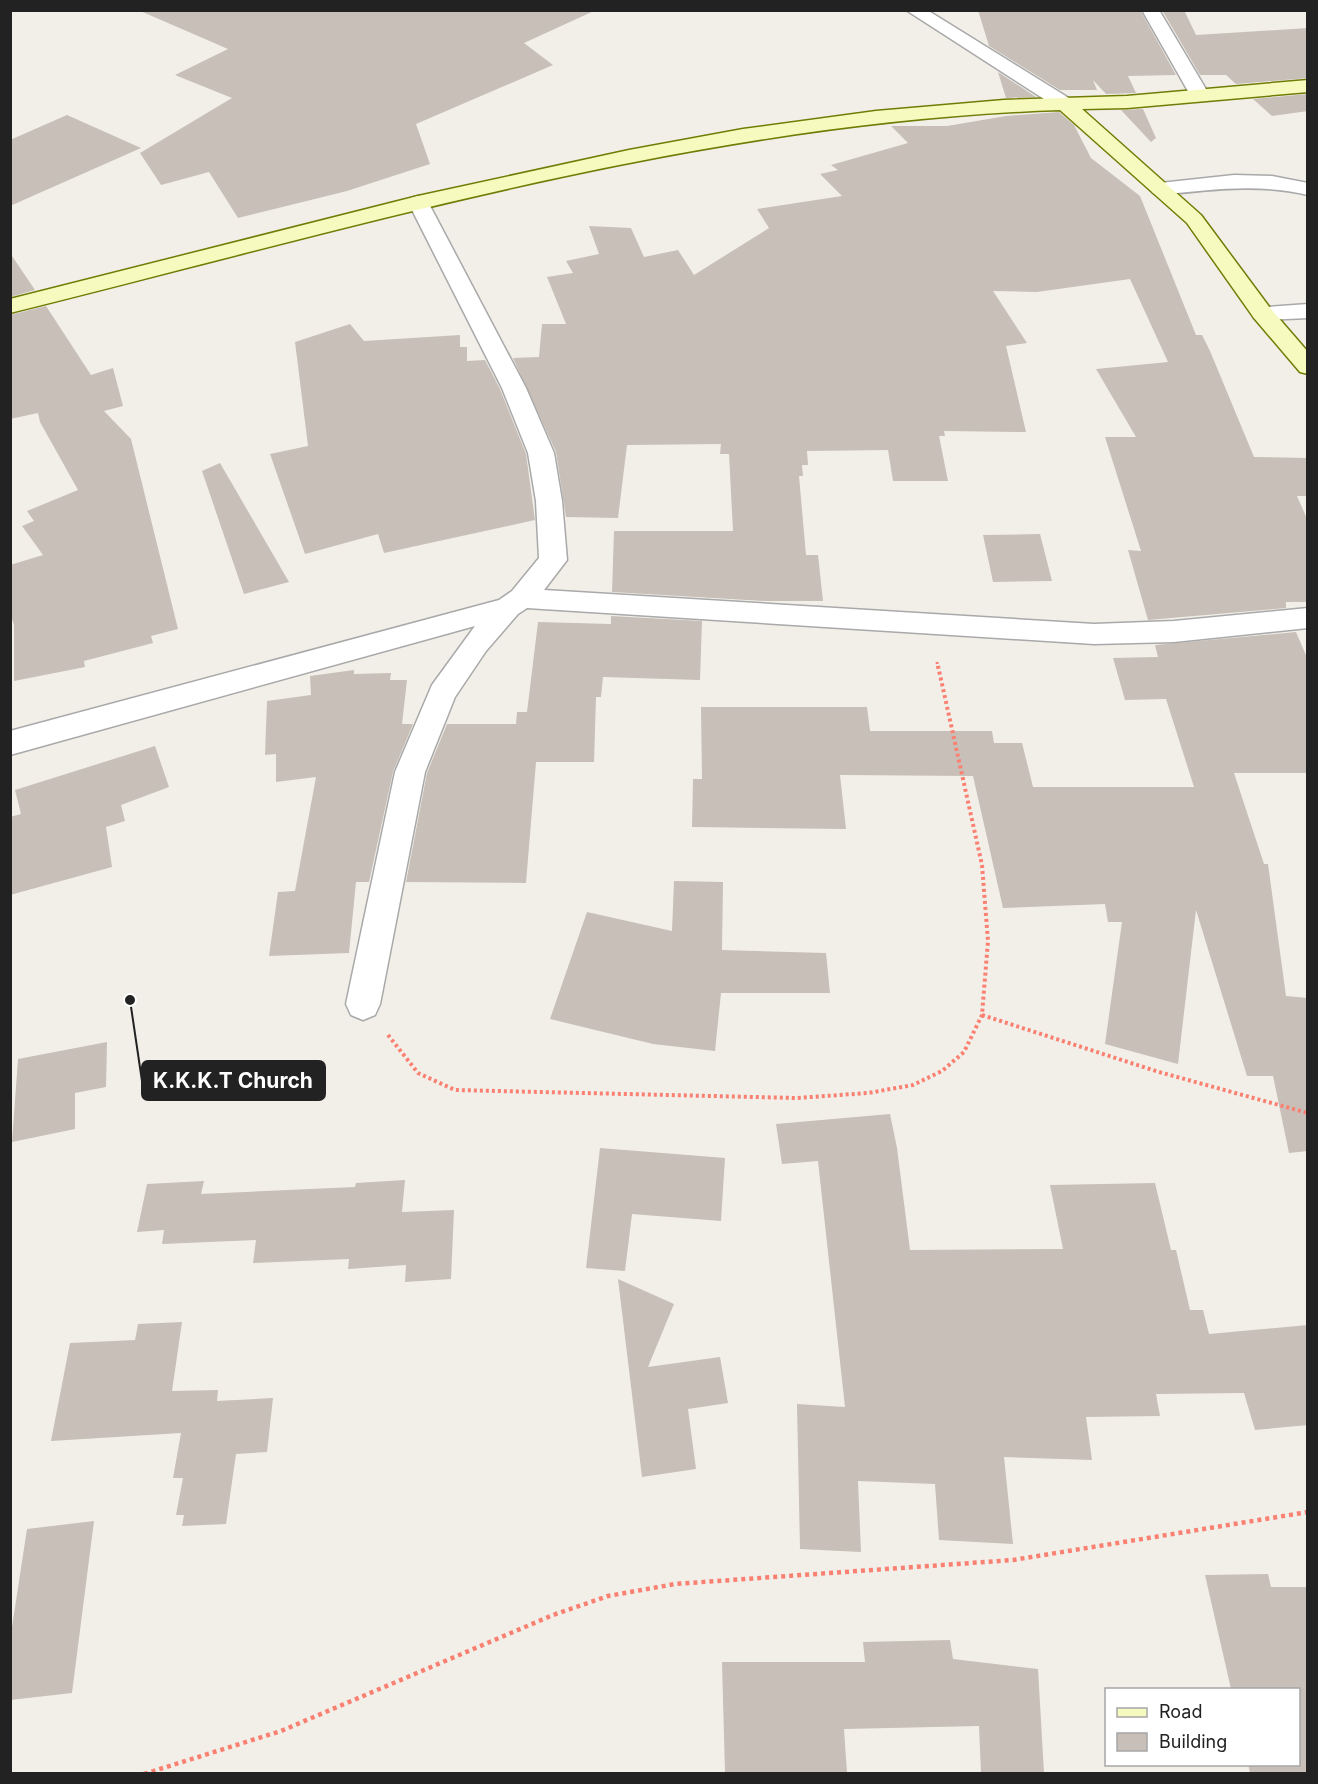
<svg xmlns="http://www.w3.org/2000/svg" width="1318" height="1784" font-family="Inter,sans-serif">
<rect width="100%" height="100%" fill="#f2efe9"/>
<path fill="#c7bfb8" d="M138,10H596L524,43L553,65L416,124L430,164L347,191L238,218L209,172L161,185L140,153L232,98L175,75L228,49Z
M978,10H1140L1176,75L1128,76L1136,93L1106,94L1093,80L1097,90H1060L989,46Z
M1162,10H1184L1196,35L1308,28V78L1236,84L1226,75H1200Z
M998,72L1036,97L1006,98Z
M1308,94V111L1272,116L1253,99Z
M1143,109L1156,138L1151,142L1121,110Z
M1059,112L1074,125L1091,158L1140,196L1196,335H1202L1210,351L1254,457L1308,458V496H1297L1308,521V602H1286V608L1148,620L1128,550L1141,551L1105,437H1136L1096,369L1168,362L1130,279L1037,292L993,291L1027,343L1006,346L1026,432L944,431L945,436H939L948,481H893L888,450L807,451L808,465H802L803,476H799L806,555H818L823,601H766L612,592L614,531H733L729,454H720L721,444L627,445L618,518L566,517L556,452L513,358L539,357L542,324H566L547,277L573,273L566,261L599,254L589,226L631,228L644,257L678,250L694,275L769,228L757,209L842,196L820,174L838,170L831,165L908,143L891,126H947L1006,116Z
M67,115L141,148L10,206V140Z
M10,253L35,290L10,297Z
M46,306L91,375L113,368L123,406L104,411L131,439L178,629L151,636L153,643L84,661L85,667L14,681V625L10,612V565L43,555L22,526L34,521L27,511L78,490L40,422L38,413L10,419V315Z
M350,324L364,341L460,335V347H467V361L485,360L500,389L526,454L535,520L384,553L378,534L305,554L270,454L308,446L295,342Z
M220,463L289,582L244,594L202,471Z
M1040,534L1052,581L993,582L983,535Z
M611,616L702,621L700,680L603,677L601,697H596L594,762H536L526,883L406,882L427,773L447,724H516L517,712H527L538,622L611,624Z
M1296,632L1308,660V773H1234L1264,864H1268L1286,996L1308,998V1151L1289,1153L1273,1076H1247L1196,910L1178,1064L1105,1044L1122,922H1108L1105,904L1003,908L973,776L840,775L846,829L692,827L693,779H702L701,707H867L870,731H992L994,743H1022L1033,787H1194L1166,699L1125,700L1113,658L1158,657L1155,645Z
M354,670V674L391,673L390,680H407L402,724H413L393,772L369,882H356L349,953L269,956L278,892L295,891L316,777L276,782V754L265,755L267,701L311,695L310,676Z
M155,746L169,787L121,805L125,821L106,827L112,867L10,895V817L21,814L15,790Z
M674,881L723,882L722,950L826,953L830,993H721L715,1051L653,1044L550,1019L587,912L672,931Z
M107,1042L106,1087L75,1093V1129L12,1142L18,1059Z
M890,1114L897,1148L910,1250L1063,1249L1050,1185L1155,1183L1171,1250H1176L1190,1310H1203L1209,1334L1308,1325V1425L1255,1430L1244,1393L1156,1394L1160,1416L1086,1417L1092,1460L1004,1457L1013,1544L939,1540L935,1484L858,1481L861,1552L800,1549L797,1404L845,1407L818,1161L782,1164L776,1124Z
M600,1148L725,1158L721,1221L632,1214L625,1271L586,1268Z
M405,1180L402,1212L454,1210L451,1279L405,1282L406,1265L348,1269L349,1259L253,1263L256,1240L162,1244L164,1230L137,1232L147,1184L204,1181L201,1194L355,1187L356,1183Z
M618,1279L674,1304L648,1367L720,1357L728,1403L688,1409L696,1469L642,1477Z
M182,1322L172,1391L218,1390L217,1401L273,1398L267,1452L236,1454L226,1524L182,1526L184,1515H176L183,1478H173L181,1433L51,1441L70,1343L135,1340L138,1324Z
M94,1521L72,1693L10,1700V1640L27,1529Z
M1268,1574L1271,1587H1308V1773H1250L1248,1764H1299V1689H1231L1205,1575Z
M950,1640L953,1659L1038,1669L1044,1773H981L979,1726L844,1729L847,1773H725L722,1662H865L863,1642Z"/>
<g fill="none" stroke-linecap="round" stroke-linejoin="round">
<g stroke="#a9a9a9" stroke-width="3">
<path id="street" d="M906,10H927L1072,100L1075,104L1072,108H1058Z
M1142,10H1159L1210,96L1207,100H1193Z
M1234,175L1272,176L1308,183V195C1258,183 1210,190 1160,195L1153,193L1150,189L1153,185L1160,183Z
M418,196L425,198L428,202L526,388L554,453L562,501L567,560L544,590L1094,624L1174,621L1308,608V628L1174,642L1094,644L527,608L518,614L486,651L455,697L425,772L380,1004L375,1015L363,1020L351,1015L346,1004L395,772L432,685L475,626L10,755V731L499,600L512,591L539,558L536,501L528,453L502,388L408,202L411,198Z
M1308,304V318L1262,320L1254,318L1251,313L1254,308Z"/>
</g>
<g stroke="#707d05" stroke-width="3">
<path id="secondary" d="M1308,80V92L1127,108L1082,109L1201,215L1270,308L1308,352V374L1300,372L1254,318L1187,223L1060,110C701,122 357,227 10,313V299L418,196L629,150L743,129L876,111L1004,100L1127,96Z"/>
</g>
<path stroke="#fa8072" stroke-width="3" stroke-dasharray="2 2" stroke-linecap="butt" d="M937,662L938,668"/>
<path stroke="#fa8072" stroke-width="4" stroke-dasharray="3 3" stroke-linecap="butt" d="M982,1015L1159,1072L1308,1113
M388,1035L418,1073L455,1090L797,1098L868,1093L913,1085L942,1071L964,1052L982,1015L988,941L982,865L938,666"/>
<path stroke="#fa8072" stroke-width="4.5" stroke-dasharray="4 4" stroke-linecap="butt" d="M144,1774L281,1731L553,1615L608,1596L675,1584L1013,1560L1308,1512"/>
<use href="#street" fill="#fff" fill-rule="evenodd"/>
<use href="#secondary" fill="#f7fabf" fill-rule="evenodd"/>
</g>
<path fill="none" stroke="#222" stroke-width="2" d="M130 1000L142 1081"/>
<circle fill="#222" stroke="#fff" stroke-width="2" cx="130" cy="1000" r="6"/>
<rect fill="#222" stroke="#222" stroke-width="2" x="142" y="1061" width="183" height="39" rx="6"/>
<g font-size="21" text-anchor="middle" font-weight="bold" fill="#fff">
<text x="233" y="1088">K.K.K.T Church</text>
</g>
<rect width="1318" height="1784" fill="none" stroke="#222222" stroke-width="24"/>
<rect x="1105" y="1688" width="195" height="78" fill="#ffffff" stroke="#a7a7a7" stroke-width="1.5"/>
<rect x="1117" y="1708" width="30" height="9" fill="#f7fabf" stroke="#a7a7a7" stroke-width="1.5"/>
<text x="1159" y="1718" font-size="18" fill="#222222">Road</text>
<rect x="1117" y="1733" width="30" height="18" fill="#c7bfb8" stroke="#a7a7a7" stroke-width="1.5"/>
<text x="1159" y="1748" font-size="18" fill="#222222">Building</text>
</svg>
